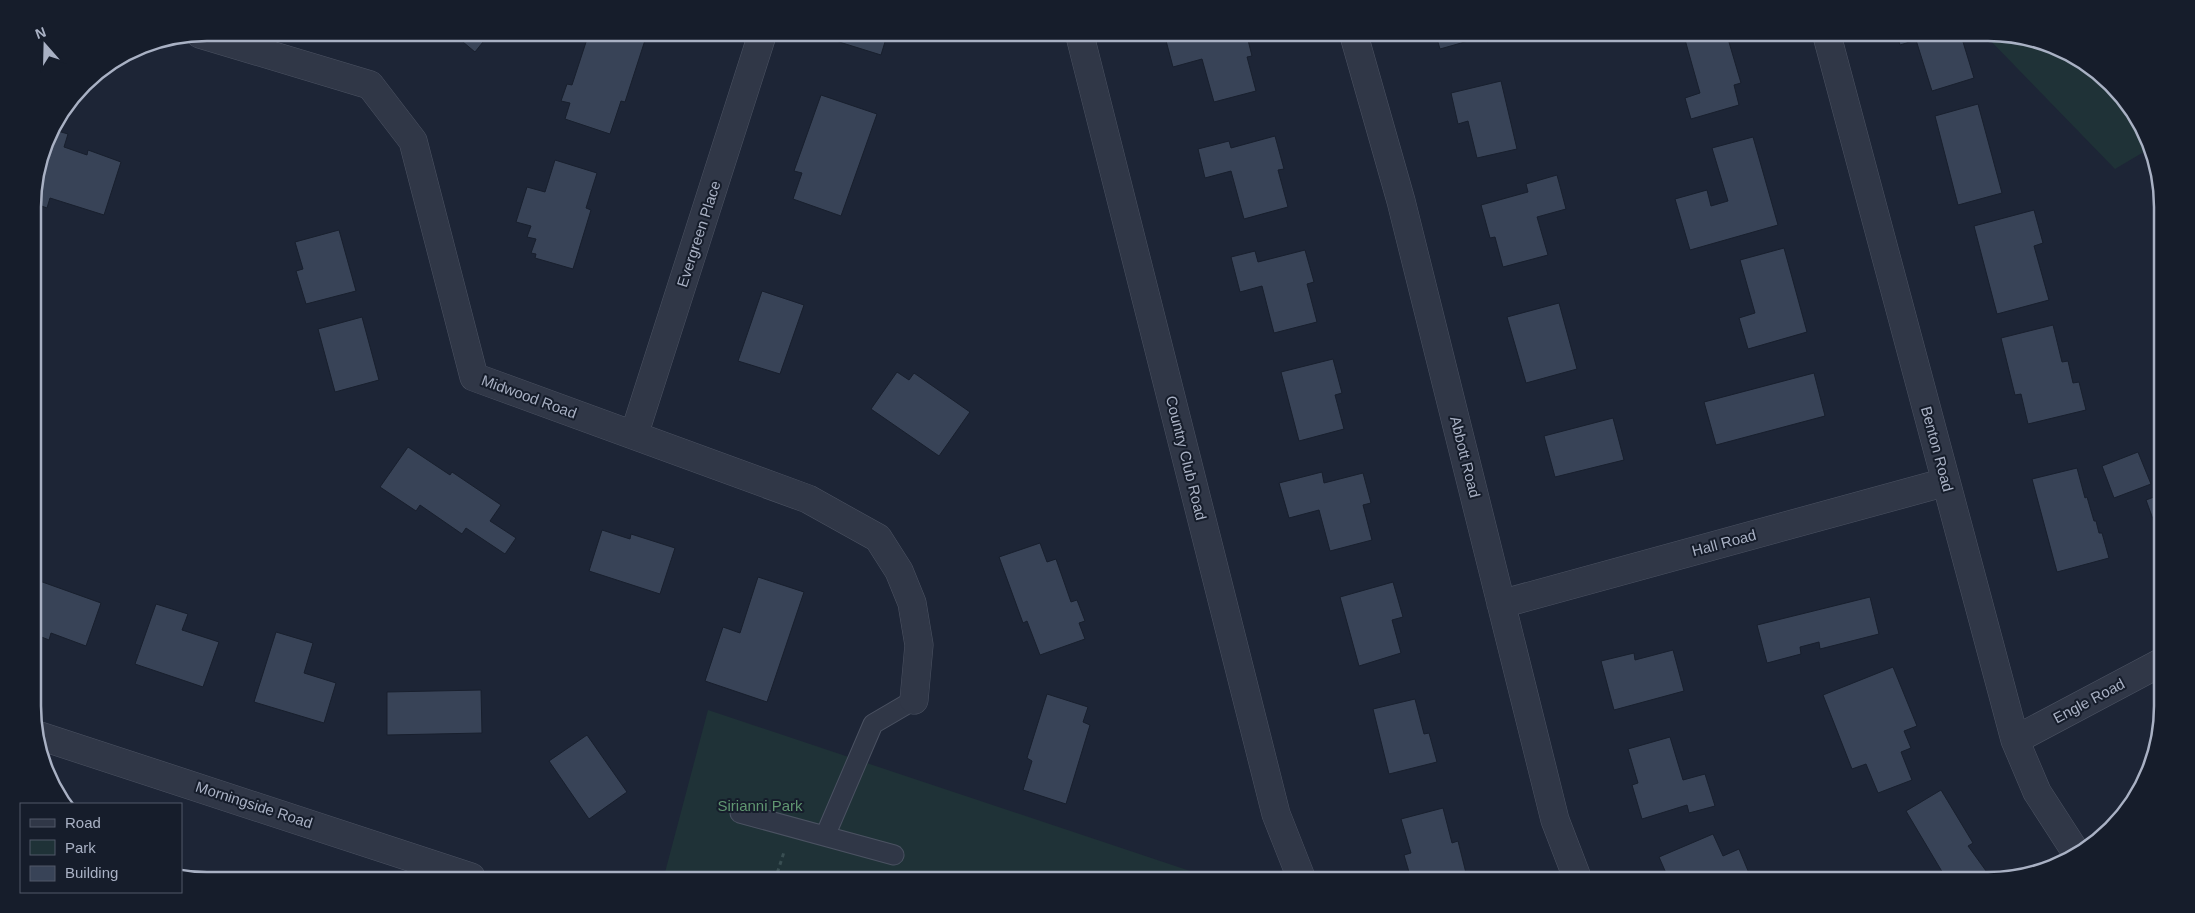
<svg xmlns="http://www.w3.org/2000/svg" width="2195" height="913" font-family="Helvetica,sans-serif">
<rect width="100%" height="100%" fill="#1d2536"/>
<path fill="#1f3237" d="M1983,33L2054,46L2126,101L2147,150L2115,169Z
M708,710L1217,880H663Z"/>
<path fill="#384357" stroke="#181f2d" d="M451,32H491L475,52Z
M599,32L647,34L625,102L621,101L610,134L565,119L570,103L561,101L567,84L572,85L588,36L597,38Z
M838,32H888L881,55L836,41Z
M1246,32L1252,56L1247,57L1256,91L1214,102L1202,59L1173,67L1164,33Z
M1435,32H1518V33L1487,42L1486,36L1440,49Z
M1697,32H1726L1741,83L1734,85L1739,105L1691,119L1685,98L1700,93L1684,36Z
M1896,32H1960L1974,78L1932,91L1916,40L1900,45Z
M1501,81L1517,149L1477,158L1468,121L1458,124L1451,93Z
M821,95L877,114L841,216L793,199L802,173L794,171Z
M1978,104L2002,193L1958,205L1935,116Z
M51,129L68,134L64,147L87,155L88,150L121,162L104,215L50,198L47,208L33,203V196Z
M1275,136L1284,169L1278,170L1288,207L1244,219L1231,171L1205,178L1198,149L1229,141L1231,148Z
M1753,137L1778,225L1690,250L1675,199L1707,190L1711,206L1728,201L1712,148Z
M555,160L597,173L586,208L591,210L573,269L535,258L536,254L531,253L536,239L527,237L531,226L516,222L527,187L545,192Z
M1557,175L1566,209L1537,217L1548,255L1503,267L1495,237L1490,238L1481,205L1528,192L1526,184Z
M2034,210L2043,243L2034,246L2049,300L1997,314L1974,226Z
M339,230L356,291L306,304L296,271L303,269L295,242Z
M1784,248L1807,332L1748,349L1739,318L1755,313L1740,260Z
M1305,250L1314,282L1307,284L1317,322L1274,333L1262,286L1240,292L1231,257L1255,251L1258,262Z
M762,291L804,305L780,374L738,361Z
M1559,303L1577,369L1526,383L1507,317Z
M362,317L379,380L335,392L318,329Z
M2053,325L2062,362L2068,361L2073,383L2079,382L2086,410L2028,424L2021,394L2015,395L2001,338Z
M1333,359L1342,393L1335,395L1344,429L1299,441L1281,372Z
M897,372L909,380L914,373L970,412L939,456L871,409Z
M1814,373L1825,416L1716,445L1704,402Z
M1613,418L1624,460L1555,477L1544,436Z
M408,447L450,475L452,472L501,505L490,521L516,538L505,554L466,528L462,534L420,505L416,511L380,487Z
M2138,452L2151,484L2114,498L2102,466Z
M2077,468L2085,498L2087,497L2094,521H2096L2099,533H2102L2109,558L2057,572L2032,479Z
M1322,472L1324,483L1363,473L1371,503L1363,505L1372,540L1330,551L1319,510L1289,518L1279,483Z
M2162,494V541H2161L2146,500Z
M602,530L630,539L631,534L675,548L660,594L589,571Z
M1040,543L1047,562L1056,559L1071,602L1077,600L1085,621L1079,623L1085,639L1040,655L1027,621L1023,623L999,557Z
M758,577L804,592L767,702L705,681L723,627L740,633Z
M34,579L101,603L86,646L51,633L49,640L34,634Z
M1393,582L1403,617L1392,620L1401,653L1359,666L1340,597Z
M1870,597L1879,634L1820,649L1819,642L1800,647L1801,654L1767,663L1757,625Z
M156,604L188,614L182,630L219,642L203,687L135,664Z
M276,632L313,643L304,673L336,683L324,723L254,702Z
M1673,650L1684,691L1614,710L1601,661L1634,653L1635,660Z
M1893,667L1917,726L1904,731L1911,748L1901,752L1912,780L1878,793L1866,764L1852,769L1823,695Z
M481,690L482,733L387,735V692Z
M1047,694L1088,707L1083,722L1090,725L1066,804L1023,790L1032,761L1027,758Z
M1415,699L1424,734L1429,733L1437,762L1389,774L1373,709Z
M587,735L627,792L589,819L549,761Z
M1670,737L1683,780L1705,774L1715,806L1689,813L1687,805L1642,819L1632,785L1638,783L1628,749Z
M1941,790L1973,843L1968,846L1989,875L1981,880H1947L1906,811Z
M1443,808L1452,843L1458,841L1467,877L1454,880H1383L1409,872L1404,855L1411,853L1401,819Z
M1713,834L1723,856L1739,849L1751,878L1746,880H1669L1659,857Z"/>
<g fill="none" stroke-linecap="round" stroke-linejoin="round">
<g stroke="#4b5262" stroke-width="21">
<path id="lane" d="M740,813L894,855
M825,836L873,724L914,700"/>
</g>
<g stroke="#4b5262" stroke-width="29">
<path id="street" d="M1079,32L1276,814L1302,880
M1353,32L1401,201L1555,820L1578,880
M1826,32L2015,740L2037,792L2077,854
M200,34L370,85L413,141L474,377L808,499L878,538L899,571L912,603L919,645L914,700
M634,435L763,32
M1501,604L1946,482
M37,735L471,877
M2015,740L2162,662"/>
</g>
<path stroke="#394e52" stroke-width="3" stroke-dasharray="4 4" stroke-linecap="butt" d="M775,880L784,852"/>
<use href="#lane" stroke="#303747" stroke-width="19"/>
<use href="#street" stroke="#303747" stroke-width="28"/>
</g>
<g text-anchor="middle" stroke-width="4" stroke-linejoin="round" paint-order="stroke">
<g font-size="15" fill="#a9b1c4" stroke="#161d2b">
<text transform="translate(699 234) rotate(-72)" y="5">Evergreen Place</text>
<text transform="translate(529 397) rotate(20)" y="5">Midwood Road</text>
<text transform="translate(1937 449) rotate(75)" y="5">Benton Road</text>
<text transform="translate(1465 457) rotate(76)" y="5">Abbott Road</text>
<text transform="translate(1186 458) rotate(76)" y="5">Country Club Road</text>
<text transform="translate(1724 543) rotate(-15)" y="5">Hall Road</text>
<text transform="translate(2089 701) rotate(-28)" y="5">Engle Road</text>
<text transform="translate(254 805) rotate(18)" y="5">Morningside Road</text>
</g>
<g font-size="15" fill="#609671" stroke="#161d2b">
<text x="760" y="811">Sirianni Park</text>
</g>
</g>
<path d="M0 0H2195V913H0ZM207 41H1988A166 166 0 0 1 2154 207V706A166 166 0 0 1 1988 872H207A166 166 0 0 1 41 706V207A166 166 0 0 1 207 41Z" fill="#161d2b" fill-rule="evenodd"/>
<path fill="none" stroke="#a9b1c4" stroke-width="2.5" d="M207 41H1988A166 166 0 0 1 2154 207V706A166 166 0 0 1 1988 872H207A166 166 0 0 1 41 706V207A166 166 0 0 1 207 41Z"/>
<rect x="20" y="803" width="162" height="90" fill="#161d2b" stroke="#515868"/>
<rect x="30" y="819" width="25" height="8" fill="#303747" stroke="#515868"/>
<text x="65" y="828" font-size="15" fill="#a9b1c4">Road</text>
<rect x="30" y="840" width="25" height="15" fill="#1f3237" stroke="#515868"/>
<text x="65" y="853" font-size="15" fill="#a9b1c4">Park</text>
<rect x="30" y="866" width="25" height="15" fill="#384357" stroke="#515868"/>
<text x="65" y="878" font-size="15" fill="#a9b1c4">Building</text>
<g transform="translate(45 45) rotate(340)" stroke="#161d2b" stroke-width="4" paint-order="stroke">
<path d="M0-4L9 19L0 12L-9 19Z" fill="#a9b1c4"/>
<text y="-8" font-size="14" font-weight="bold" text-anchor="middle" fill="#a9b1c4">N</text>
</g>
</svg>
